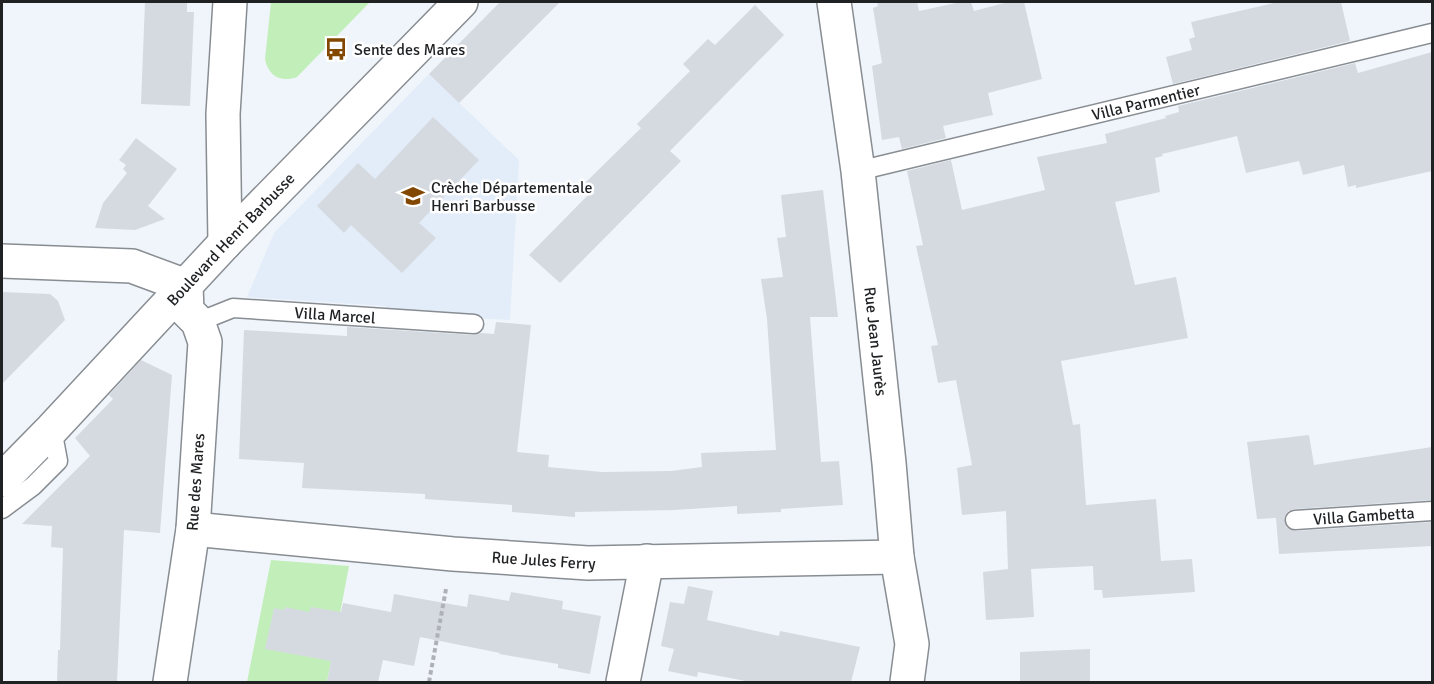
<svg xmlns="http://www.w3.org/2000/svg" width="1434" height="684" font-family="Signika,sans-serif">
<rect width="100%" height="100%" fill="#f0f5fb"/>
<path fill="#e3ecf9" d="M429,74L519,160L510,320L386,314V306L247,297L274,233Z"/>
<path fill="#c2efb9" d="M271,2H370L297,77C281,83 268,76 265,59Z
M271,560L349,566L327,682H247Z"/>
<path fill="#d5dae0" d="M145,2H187V12H194L190,106L141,104Z
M500,2H560L459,103L429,74Z
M877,2H917L919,11L961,2H971L974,11L1008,2H1024L1042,79L988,93L993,115L943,126L946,138L902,149L899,137L882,140L872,66L882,63L873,8L878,6Z
M1278,2H1341L1350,41L1173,84L1166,57L1192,50L1189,39L1195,37L1191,22Z
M755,5L784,35L670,151L681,161L560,283L529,255L591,192L584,184L641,128L637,124L690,71L683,64L708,39L715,45Z
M1432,52V171L1356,188V185L1348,187L1344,165L1303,175L1299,161L1246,173L1237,136L1162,154L1163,156L1155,158L1160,192L1115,202L1135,285L1176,277L1188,338L1061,361L1073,425L1080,424L1086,505L1156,499L1161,561L1192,559L1195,592L1103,598L1102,590H1094L1093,566L1031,569L1034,617L986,620L983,572L1008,569L1006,511L962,515L957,468L972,465L956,380L938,383L931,346L938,345L916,246L923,245L907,171L951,160L962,210L1045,190L1037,157L1107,143L1105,134L1166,118L1165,116L1179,112L1178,106L1355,63L1358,73Z
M433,117L479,160L419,223L436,238L402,273L351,225L344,233L317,206L358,163L375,179Z
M136,138L177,169L148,206L165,219L135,230L95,228L103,203L127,173L123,169L126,165L119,160Z
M823,190L838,317H810L821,462L839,461L843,505L781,509V512L737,514V506L674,510L575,512V517L512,512V505L425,499V494L302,488L304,463L239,459L244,330L347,336V327L473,335L481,333L494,334L496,322L531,325L517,452L549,455L548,467L602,472L671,471L702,467L701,453L776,450L767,319L761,279L783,277L777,238L786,237L781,195Z
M2,292L50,294L58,301L65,320L2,384Z
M141,360L172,375L160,533L124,530L117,682H57L58,650H60L63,548L51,547L52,526L22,524L90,456L75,438L113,399L109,395Z
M1309,435L1314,465L1432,447V500L1294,509L1288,511L1285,516L1286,527L1296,531L1432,522V546L1279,554L1276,518L1257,519L1247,442Z
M688,586L713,591L707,620L779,636L780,631L860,647L851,682H751L698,672L697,677L668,671L674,649L661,646L670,602L684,604Z
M511,592L563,601L562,609L601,616L590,674L558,668V664L499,654L500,653L420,637L414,666L383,660L378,682H327L331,661L265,649L274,608L284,610L285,607L309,612L311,607L341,612L343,603L391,612L394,594L467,607L469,594L509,601Z
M1090,649V682H1020V652Z"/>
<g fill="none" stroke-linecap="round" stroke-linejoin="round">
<g stroke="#888d92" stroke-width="21">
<g id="service">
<path id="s1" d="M858,171L1432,33"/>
<path id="s2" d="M198,322L233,308L474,324"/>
<path d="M2,509L33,486L58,461L52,429"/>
<path id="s3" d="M1295,520L1432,511"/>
</g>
</g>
<g stroke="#888d92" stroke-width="36">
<g id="minor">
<path id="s4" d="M834,2L858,171L889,463L897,557L912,644L907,682"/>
<path d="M225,243L223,114L230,2"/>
<path d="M2,261L132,266L186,286L187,311L198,322L205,342L193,529L170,682"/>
<path id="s5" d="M193,529L453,554L588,563L897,557"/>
<path d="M623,682L647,561"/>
</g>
</g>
<g stroke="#888d92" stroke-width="36">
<g id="tertiary">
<path id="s6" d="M2,480L52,429L225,243L461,2"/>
</g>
</g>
<path stroke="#aeb2b7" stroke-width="4" stroke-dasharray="4.5 3" stroke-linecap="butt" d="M429,682L446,589"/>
<use href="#service" stroke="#fff" stroke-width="18"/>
<use href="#minor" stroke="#fff" stroke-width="33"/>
<use href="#tertiary" stroke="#fff" stroke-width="33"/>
</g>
<defs>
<g id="bus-bare" transform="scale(1.8)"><path d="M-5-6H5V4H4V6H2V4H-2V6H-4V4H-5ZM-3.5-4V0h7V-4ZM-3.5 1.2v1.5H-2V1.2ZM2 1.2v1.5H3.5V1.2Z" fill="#824800" stroke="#fff" stroke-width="2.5" paint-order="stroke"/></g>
<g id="school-bare" transform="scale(1.8)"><path d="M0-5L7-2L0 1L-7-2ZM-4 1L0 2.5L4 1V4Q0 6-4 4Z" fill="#824800" stroke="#fff" stroke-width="2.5" paint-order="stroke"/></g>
</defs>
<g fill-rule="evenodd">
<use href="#bus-bare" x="336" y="49"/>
<use href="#school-bare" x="413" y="196"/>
</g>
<g text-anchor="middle" stroke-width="5" stroke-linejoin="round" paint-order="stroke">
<g font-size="16" fill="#1f2123" stroke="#fff" text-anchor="start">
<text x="354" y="55">Sente des Mares</text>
<text x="431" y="193">Crèche Départementale<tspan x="431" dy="18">Henri Barbusse</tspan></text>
</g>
<g font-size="16" fill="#1f2123" stroke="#fff">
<text dy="6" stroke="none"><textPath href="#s1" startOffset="296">Villa Parmentier</textPath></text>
<text dy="6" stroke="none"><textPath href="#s6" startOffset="332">Boulevard Henri Barbusse</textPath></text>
<text dy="6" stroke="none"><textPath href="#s2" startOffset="140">Villa Marcel</textPath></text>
<text dy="6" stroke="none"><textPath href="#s4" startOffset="342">Rue Jean Jaurès</textPath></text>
<text transform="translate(195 482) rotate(-86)" y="6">Rue des Mares</text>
<text dy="6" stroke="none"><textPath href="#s3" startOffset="69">Villa Gambetta</textPath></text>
<text dy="6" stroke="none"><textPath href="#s5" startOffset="352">Rue Jules Ferry</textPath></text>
</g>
</g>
<rect width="1434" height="684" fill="none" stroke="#1f2123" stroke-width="6"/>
</svg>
